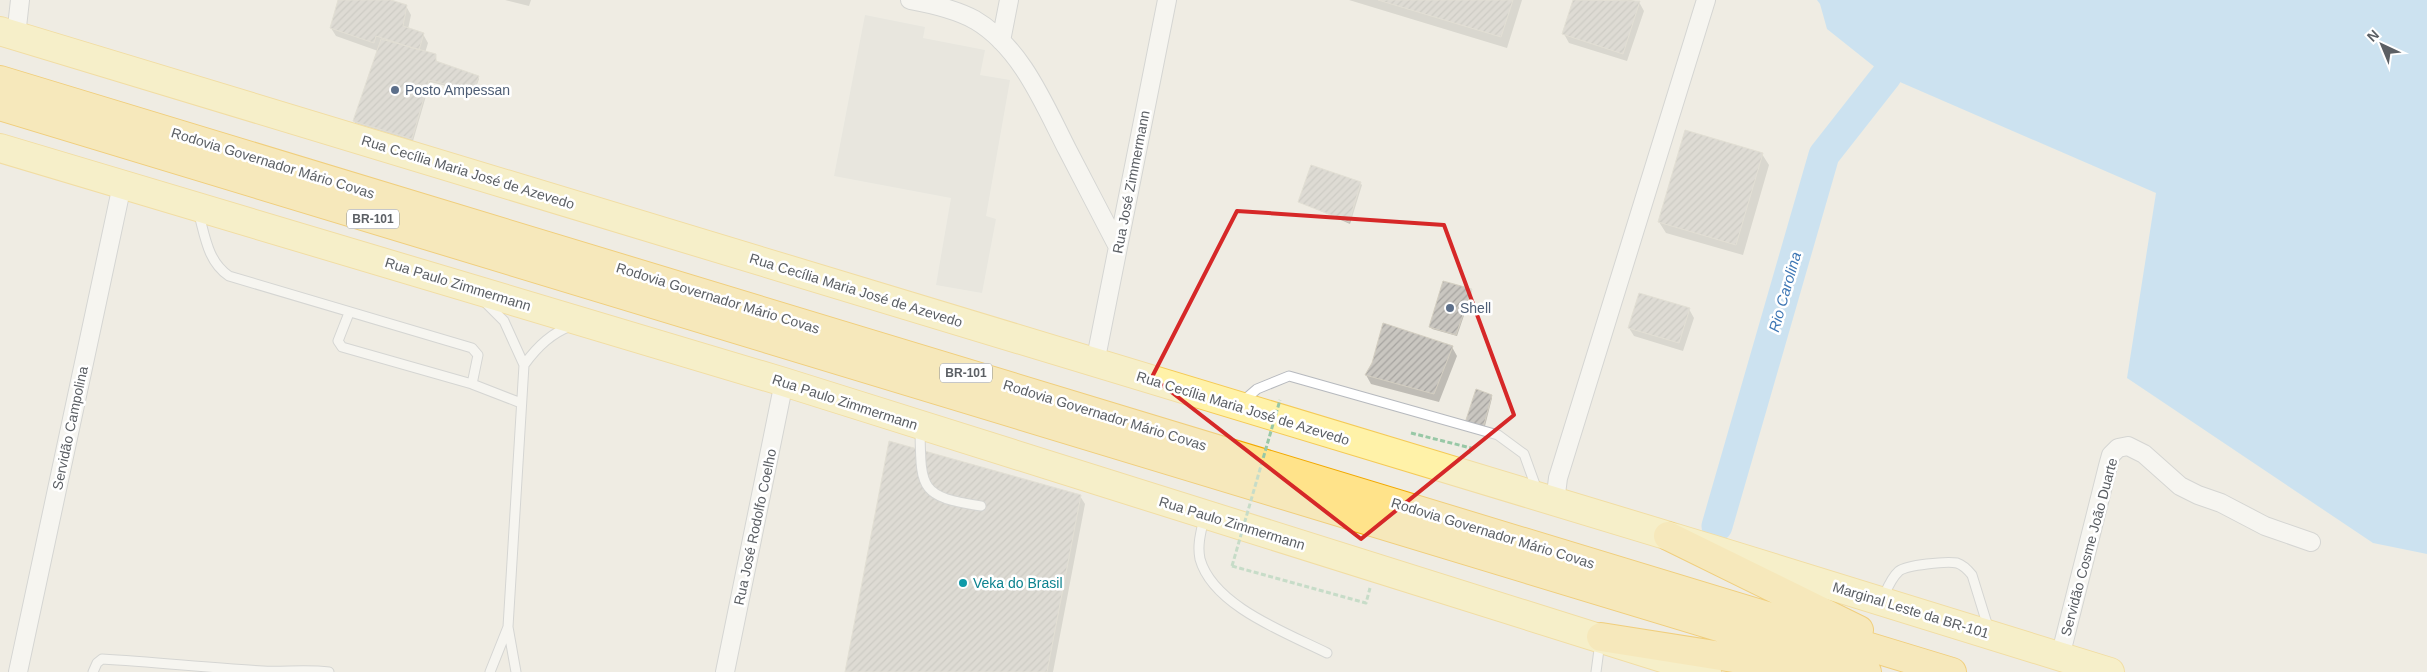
<svg xmlns="http://www.w3.org/2000/svg" width="2427" height="672" font-family="Helvetica,sans-serif">
<defs>
<pattern id="building-hatch" width="6" height="6" patternUnits="userSpaceOnUse" patternTransform="scale(1.25)"><rect width="6" height="6" fill="#c9c6c0"/><path d="M-1 1l2-2M0 6l6-6M5 7l2-2" fill="none" stroke="#a6a4a0"/></pattern>
</defs>
<rect width="100%" height="100%" fill="#efece3"/>
<path fill="#dfded8" d="M865,15L925,27L923,38L985,50L980,75L1010,80L986,216L996,219L982,293L936,285L951,198L834,176Z"/>
<path fill="#a3d6ff" d="M1817,0H2427V554L2373,543L2127,378L2156,193L1886,76L1827,29L1820,4Z"/>
<path fill="#0003" d="M339,0H386L406,6L411,15L408,29L423,34L428,43L425,53L435,55L437,63L478,77L479,79L474,93L430,82L413,141L355,123L354,121L378,51L336,36L331,28Z
M505,0H531L529,6Z
M1349,0H1522L1507,48Z
M1575,0H1631L1639,2L1644,11L1627,61L1569,43L1564,34Z
M1762,154L1769,165L1743,255L1666,233L1659,222Z
M1360,183L1362,185L1350,224L1300,202Z
M1471,290L1472,292L1457,336L1432,329L1430,326Z
M1689,309L1694,318L1683,351L1634,336L1629,328Z
M1452,347L1457,356L1439,402L1371,384L1366,375Z
M1491,396L1492,398L1484,430L1468,425Z
M1080,496L1085,504L1053,672H846Z"/>
<g fill="none" stroke-linecap="round" stroke-linejoin="round">
<path stroke="#a3d6ff" stroke-width="31" d="M1717,526L1824,155L1886,76"/>
</g>
<path fill="url(#building-hatch)" stroke="#d3cec1" d="M338,0H391L407,5L403,26L424,33L419,50L376,36L374,43L330,28Z
M1378,0H1513L1501,37Z
M1573,0L1640,1L1623,54L1562,34Z
M381,39L436,54V61L479,76L473,91L429,80L412,139L353,121Z
M1685,130L1763,153L1736,245L1658,222Z
M1311,165L1361,182L1349,222L1298,202Z
M1443,281L1472,289L1456,335L1429,327Z
M1639,293L1690,308L1679,343L1628,328Z
M1383,323L1453,346L1434,394L1365,375L1372,363Z
M1476,389L1492,395L1483,428L1465,423Z
M889,441L1081,495L1047,672H845Z"/>
<g fill="none" stroke-linecap="round" stroke-linejoin="round">
<g stroke="#b6b9be" stroke-width="11">
<path id="lane" d="M198,211C205,235 207,261 229,276L472,348L478,355L472,384L342,347L338,341L349,313
M484,301L504,321L524,365L508,627L516,672
M524,365C536,348 551,333 571,326
M472,384L521,403
M1242,402L1257,389L1289,376L1498,435L1524,454L1537,490
M920,429C921,488 919,497 981,506
M1204,518C1201,532 1197,545 1200,559C1213,606 1287,633 1327,653
M1883,598C1887,589 1891,578 1899,571C1907,565 1946,561 1957,563C1963,565 1968,570 1972,575L1989,630
M93,672L97,663L102,659C156,662 209,668 263,671C285,672 307,669 329,672
M490,672L508,627
M1596,672L1600,642"/>
</g>
<g stroke="#b6b9be" stroke-width="20">
<path id="street" d="M910,0C932,4 955,9 975,20C1021,47 1044,104 1067,149C1084,182 1101,214 1118,247
M16,36L20,0
M1001,41L1009,0
M1095,363L1167,0
M1555,502L1558,478L1706,0
M2060,657L2108,466L2111,455L2118,448L2128,446L2144,454L2180,486L2198,495L2221,503L2265,526L2311,542
M18,672L122,185
M725,672L784,382"/>
</g>
<g stroke="#f5ca56" stroke-width="30">
<path id="primary" d="M0,31L1712,549L2110,672
M0,148L784,382L1707,672"/>
</g>
<g stroke="#f2a900" stroke-width="30">
<path id="highway" d="M0,80L1952,672
M0,106L1867,672
M1668,536L1859,630
M1601,637L1816,671"/>
</g>
<path stroke="#98c8a6" stroke-width="3" stroke-dasharray="5 2.5" stroke-linecap="butt" d="M1411,433L1471,448L1470,454
M1232,566L1366,603L1370,588"/>
<use href="#lane" stroke="#fff" stroke-width="9"/>
<use href="#street" stroke="#fff" stroke-width="18"/>
<use href="#primary" stroke="#fff2a8" stroke-width="28"/>
<use href="#highway" stroke="#ffe38a" stroke-width="28"/>
<path stroke="#98c8a6" stroke-width="3" stroke-dasharray="5 2.5" stroke-linecap="butt" d="M1232,566L1280,400"/>
</g>
<path d="M0 0H2427V672H0ZM1237,211L1444,225L1514,415L1361,539L1152,377Z" fill="#efece3" fill-opacity=".55" fill-rule="evenodd"/>
<path fill="none" stroke="#d62828" stroke-width="4" stroke-linejoin="round" d="M1237,211L1444,225L1514,415L1361,539L1152,377Z"/>
<g fill="#5c6f8a" stroke="#fff" stroke-width="2">
<circle cx="395" cy="90" r="5"/>
<circle cx="1450" cy="308" r="5"/>
</g>
<circle fill="#0f9aa8" stroke="#fff" stroke-width="2" cx="963" cy="583" r="5"/>
<g text-anchor="middle" stroke-width="5" stroke-linejoin="round" paint-order="stroke">
<g fill="#fff" stroke="#8c8f92" stroke-width="1">
<rect x="347" y="209.5" width="52" height="19" rx="4"/>
<rect x="940" y="363.5" width="52" height="19" rx="4"/>
</g>
<g font-size="12" font-weight="bold" fill="#5b5f64">
<text x="373" y="223">BR-101</text>
<text x="966" y="377">BR-101</text>
</g>
<g font-size="14" fill="#4e5e75" stroke="#fff" text-anchor="start">
<text x="405" y="95">Posto Ampessan</text>
<text x="1460" y="313">Shell</text>
</g>
<g font-size="14" fill="#5b5f64" stroke="#fff">
<text transform="translate(273 163) rotate(17)" y="5">Rodovia Governador Mário Covas</text>
<text transform="translate(468 172) rotate(17)" y="5">Rua Cecília Maria José de Azevedo</text>
<text transform="translate(1131 182) rotate(-79)" y="5">Rua José Zimmermann</text>
<text transform="translate(458 284) rotate(17)" y="5">Rua Paulo Zimmermann</text>
<text transform="translate(856 290) rotate(17)" y="5">Rua Cecília Maria José de Azevedo</text>
<text transform="translate(718 298) rotate(17)" y="5">Rodovia Governador Mário Covas</text>
<text transform="translate(845 402) rotate(18)" y="5">Rua Paulo Zimmermann</text>
<text transform="translate(1243 408) rotate(17)" y="5">Rua Cecília Maria José de Azevedo</text>
<text transform="translate(1105 415) rotate(17)" y="5">Rodovia Governador Mário Covas</text>
<text transform="translate(70 428) rotate(-78)" y="5">Servidão Campolina</text>
<text transform="translate(1232 523) rotate(17)" y="5">Rua Paulo Zimmermann</text>
<text transform="translate(755 527) rotate(-78)" y="5">Rua José Rodolfo Coelho</text>
<text transform="translate(1493 533) rotate(17)" y="5">Rodovia Governador Mário Covas</text>
<text transform="translate(2089 547) rotate(-75)" y="5">Servidão Cosme João Duarte</text>
<text transform="translate(1911 610) rotate(17)" y="5">Marginal Leste da BR-101</text>
</g>
<g font-size="14" fill="#0d838f" stroke="#fff" text-anchor="start">
<text x="973" y="588">Veka do Brasil</text>
</g>
<g font-size="15" font-style="italic" fill="#3d76b4" stroke="#fff">
<text transform="translate(1785 292) rotate(-74)" y="5">Rio Carolina</text>
</g>
</g>
<g transform="translate(2382 45) rotate(316)" stroke="#ffffff" stroke-width="4" paint-order="stroke">
<path d="M0-4L9 19L0 12L-9 19Z" fill="#5b5f64"/>
<text y="-8" font-size="14" font-weight="bold" text-anchor="middle" fill="#5b5f64">N</text>
</g>
</svg>
